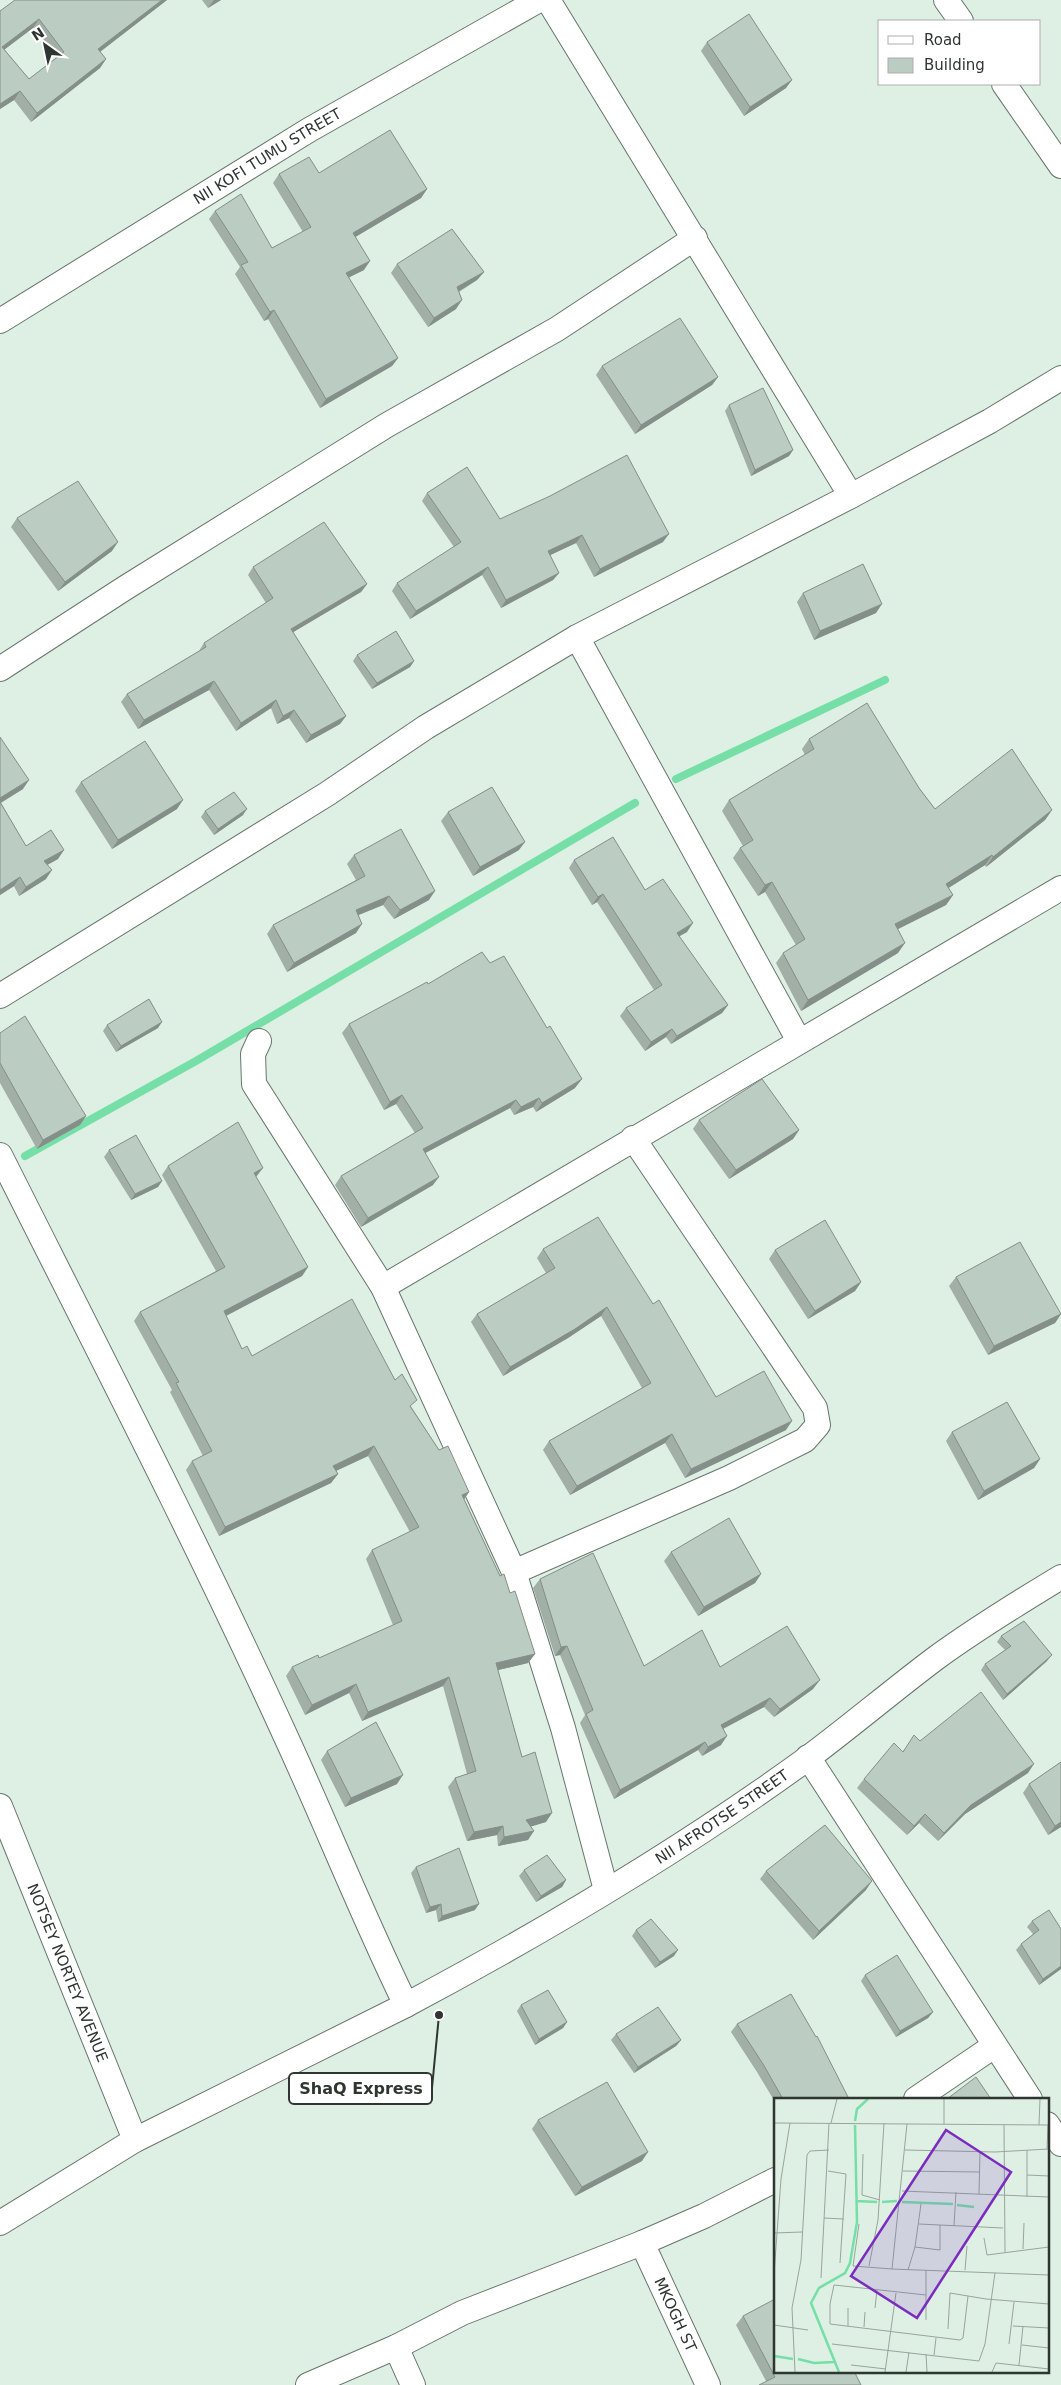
<svg xmlns="http://www.w3.org/2000/svg" width="1061" height="2385" font-family="'DejaVu Sans',sans-serif">
<rect width="100%" height="100%" fill="#deefe4"/>
<g fill="none" stroke-linecap="round" stroke-linejoin="round">
<path stroke="#76dfa7" stroke-width="8" d="M676,779L885,680
M25,1156L196,1061L635,803"/>
<g stroke="#67766d" stroke-width="26">
<g id="minor">
<path d="M548,0L851,496"/>
<path d="M946,0L961,21"/>
<path d="M1004,84L1061,166"/>
<path id="s1" d="M0,321L309,130L539,0"/>
<path d="M577,637L799,1041"/>
<path d="M0,669L125,588L387,425L557,329L695,238"/>
<path d="M0,996L327,794L426,727L577,637L851,496L990,421L1061,378"/>
<path d="M259,1041L253,1054L254,1084L383,1287L514,1572L563,1728L606,1890"/>
<path id="s2" d="M0,1155C97,1348 196,1540 286,1737C327,1826 363,1917 406,2005C543,1932 683,1849 808,1758C851,1726 892,1691 936,1658C976,1629 1018,1603 1061,1577"/>
<path d="M383,1287L1061,888"/>
<path d="M514,1572L729,1478L805,1440L818,1425L815,1408L633,1138"/>
<path d="M808,1757L1030,2099"/>
<path id="s3" d="M0,1806L135,2140"/>
<path d="M916,2099L994,2046"/>
<path d="M1047,2124L1061,2144"/>
<path d="M0,2223L135,2140L406,2005"/>
<path id="s4" d="M642,2243L708,2385"/>
<path d="M396,2347L413,2385"/>
<path d="M308,2385L396,2347L462,2313L642,2243L704,2216L775,2180"/>
</g>
</g>
<use href="#minor" stroke="#fff" stroke-width="24"/>
</g>
<path fill="#a1afa7" fill-rule="evenodd" d="M167,0L100,52L106,59L100,68L31,122L14,100L0,109V11ZM33,28L56,58L29,79L4,49Z
M202,0H221L208,8Z
M707,42L786,88L744,116L701,51Z
M319,173L427,189L421,198L355,237L364,270L348,277L398,358L392,366L320,408L268,319L264,321L235,274L240,267L209,219L215,211L272,248L303,232L273,183L279,174Z
M397,264L484,272L477,280L459,292L456,309L428,327L391,273Z
M602,366L718,377L712,385L635,434L596,375Z
M729,405L793,450L789,456L751,476L725,411Z
M427,493L500,519L663,542L594,577L576,543L550,555L559,573L553,580L501,608L482,575L410,619L392,591L397,583L454,547L422,501Z
M17,518L112,551L58,591L11,527Z
M253,567L367,584L361,592L293,632L346,716L340,724L306,743L289,718L277,724L271,708L236,731L209,690L138,729L121,702L127,694L199,651L204,643L266,603L248,575Z
M803,593L876,613L814,640L797,602Z
M357,655L414,661L410,667L372,689L353,661Z
M0,737L23,789L1,803L26,846L58,859L47,865L46,879L19,896L14,886L0,895Z
M809,739L919,788L935,809L1052,810L1045,820L986,867L985,865L948,888L953,895L946,905L898,929V953L801,1011L776,963L783,953L796,945L765,892L758,896L733,858L740,848L743,846L722,811L729,800L805,755L802,749Z
M81,782L177,809L112,849L75,791Z
M205,811L243,815L214,835L201,817Z
M448,812L519,850L473,876L441,821Z
M354,855L429,900L394,919L383,905L358,915L356,933L287,972L267,934L273,925L356,880L347,864Z
M574,860L645,890L687,932L679,936L728,1005L722,1013L671,1044L666,1037L645,1051L620,1016L626,1008L654,990L597,902L592,905L569,868Z
M428,984L575,1088L536,1112L533,1107L514,1115L510,1108L425,1153L433,1185L361,1227L335,1185L341,1176L415,1133L396,1104L384,1110L342,1033L349,1024Z
M107,1025L158,1028L116,1052L103,1031Z
M0,1033L86,1116L80,1125L37,1149L0,1083Z
M699,1120L799,1130L793,1139L729,1179L693,1129Z
M109,1150L162,1181L158,1187L131,1200L104,1157Z
M168,1166L256,1177L308,1267L302,1276L226,1316L242,1349L252,1356L395,1380L412,1408L439,1450L469,1492L464,1499L500,1576L510,1593L535,1654L528,1663L498,1670L522,1757L546,1822L530,1826L528,1840L498,1846L497,1835L467,1841L448,1787L455,1778L467,1774L443,1686L362,1721L349,1693L305,1715L286,1676L292,1667L319,1658L393,1625L366,1559L372,1550L410,1532L368,1456L336,1471L338,1474L331,1483L219,1536L186,1470L192,1461L203,1456L170,1392L172,1390L134,1321L140,1312L216,1271L162,1175Z
M543,1249L653,1304L716,1397L786,1430L685,1478L665,1443L570,1495L543,1450L549,1441L642,1388L601,1316L568,1338L503,1376L471,1322L477,1314L546,1273L537,1258Z
M775,1250L861,1282L855,1291L808,1319L769,1259Z
M956,1277L1061,1314L1055,1323L988,1355L949,1286Z
M952,1432L1040,1459L1034,1468L978,1500L946,1441Z
M671,1552L761,1574L755,1583L698,1616L664,1561Z
M540,1579L644,1666L720,1667L813,1689L774,1717L764,1707L723,1729L721,1745L702,1756L698,1750L614,1799L580,1723L585,1715L560,1655L555,1656L533,1588Z
M1001,1636L1047,1661L1003,1700L981,1670L985,1664L1005,1650L997,1642Z
M920,1741L1028,1773L965,1814L938,1841L919,1823L907,1835L857,1788L864,1779L903,1751Z
M327,1751L397,1784L345,1807L321,1760Z
M1061,1762V1827L1048,1835L1023,1793L1029,1784Z
M416,1867L475,1910L438,1922L436,1910L426,1913L411,1873Z
M524,1870L566,1880L562,1887L536,1902L519,1876Z
M766,1871L866,1890L813,1940L760,1879Z
M1032,1921L1061,1929V1969L1039,1985L1016,1950L1021,1944L1033,1934L1027,1927Z
M636,1930L674,1956L655,1968L632,1936Z
M865,1975L933,2012L928,2018L896,2037L861,1981Z
M521,2005L567,2022L563,2028L535,2045L517,2011Z
M737,2024L849,2099H775V2102L757,2072L731,2032Z
M616,2034L681,2040L676,2046L634,2073L611,2040Z
M538,2120L642,2161L575,2196L532,2129Z
M743,2316L861,2385L766,2381L736,2325Z"/>
<path fill="#838f88" d="M162,0H167L92,58L98,49Z
M214,0H221L208,8Z
M39,19L33,28L0,53L2,47Z
M106,59L100,68L31,122L37,113Z
M792,80L786,88L744,116L750,107Z
M20,91L14,100L0,109V104Z
M427,189L421,198L347,242L353,233Z
M370,261L364,270L340,282L346,273Z
M484,272L477,280L451,296L457,287Z
M462,300L456,309L428,327L434,318Z
M274,310L268,319L264,321L270,312Z
M398,358L392,366L320,408L326,399Z
M718,377L712,385L635,434L641,425Z
M793,450L789,456L751,476L755,470Z
M669,534L663,542L594,577L600,569Z
M582,535L576,543L542,559L548,551Z
M118,542L112,551L58,591L65,582Z
M488,567L482,575L410,619L416,611Z
M559,573L553,580L501,608L506,600Z
M367,584L361,592L285,637L291,629Z
M882,604L876,613L814,640L820,631Z
M414,661L410,667L372,689L377,683Z
M214,681L209,690L138,729L144,720Z
M276,700L271,708L236,731L241,723Z
M294,710L289,718L277,724L283,716Z
M346,716L340,724L306,743L311,735Z
M29,780L23,789L0,803V798Z
M183,800L177,809L112,849L118,840Z
M247,809L243,815L214,835L218,829Z
M1052,810L1045,820L986,867L993,857Z
M525,842L519,850L473,876L480,867Z
M64,850L58,859L38,870L44,861Z
M992,855L985,865L939,894L946,884Z
M52,870L46,879L19,896L26,887Z
M20,877L14,886L0,895V890Z
M772,882L765,892L758,896L765,885Z
M435,891L429,900L394,919L400,910Z
M603,894L597,902L592,905L598,897Z
M953,895L946,905L888,934L895,924Z
M389,896L383,905L349,919L356,910Z
M693,923L687,932L671,941L677,933Z
M362,924L356,933L287,972L294,963Z
M905,943L898,953L801,1011L808,1000Z
M728,1005L722,1013L671,1044L677,1036Z
M162,1022L158,1028L116,1052L121,1046Z
M672,1029L666,1037L645,1051L651,1042Z
M582,1079L575,1088L536,1112L542,1103Z
M402,1095L396,1104L384,1110L390,1102Z
M539,1098L533,1107L514,1115L521,1107Z
M516,1100L510,1108L416,1158L423,1149Z
M86,1116L80,1125L37,1149L43,1140Z
M799,1130L793,1139L729,1179L736,1170Z
M263,1168L256,1177L254,1173Z
M439,1177L433,1185L361,1227L368,1218Z
M162,1181L158,1187L131,1200L135,1194Z
M308,1267L302,1276L218,1320L224,1311Z
M861,1282L855,1291L808,1319L815,1311Z
M607,1307L601,1316L568,1338L503,1376L510,1367Z
M1061,1314L1055,1323L988,1355L994,1346Z
M792,1421L786,1430L685,1478L691,1469Z
M672,1434L665,1443L570,1495L577,1486Z
M374,1446L368,1456L327,1475L333,1466Z
M1040,1459L1034,1468L978,1500L984,1491Z
M338,1474L331,1483L219,1536L225,1527Z
M469,1492L463,1501L462,1495Z
M761,1574L755,1583L698,1616L704,1607Z
M567,1646L560,1655L555,1656L561,1647Z
M535,1654L528,1663L490,1672L496,1663Z
M1052,1655L1047,1661L1003,1700L1007,1694Z
M449,1677L443,1686L362,1721L368,1712Z
M820,1680L813,1689L774,1717L780,1709Z
M356,1684L349,1693L305,1715L312,1705Z
M770,1698L764,1707L715,1733L721,1725Z
M727,1736L721,1745L702,1756L708,1747Z
M705,1742L698,1750L614,1799L620,1790Z
M1034,1764L1028,1773L965,1814L938,1841L944,1833L971,1805Z
M403,1775L397,1784L345,1807L351,1798Z
M552,1813L546,1822L520,1830L526,1820Z
M925,1814L919,1823L907,1835L914,1826Z
M1061,1822V1827L1048,1835L1055,1826Z
M503,1826L497,1835L467,1841L474,1832Z
M534,1831L528,1840L498,1846L504,1837Z
M566,1880L562,1887L536,1902L541,1896Z
M872,1881L866,1890L813,1940L819,1931Z
M441,1904L436,1910L426,1913L430,1907Z
M479,1904L475,1910L438,1922L442,1916Z
M678,1950L674,1956L655,1968L660,1962Z
M1061,1966V1969L1039,1985L1043,1979Z
M933,2012L928,2018L896,2037L900,2031Z
M567,2022L563,2028L535,2045L539,2039Z
M681,2040L676,2046L634,2073L638,2067Z
M648,2152L642,2161L575,2196L582,2187Z"/>
<path fill="#bbccc2" stroke="#838f88" fill-rule="evenodd" d="M15,0H162L98,49L106,59L37,113L20,91L0,104V11ZM39,19L64,52L29,79L2,47Z
M749,14L792,80L750,107L707,42Z
M390,130L427,189L353,233L370,261L346,273L398,358L326,399L274,310L270,312L241,265L248,262L215,211L241,194L272,248L311,227L279,174L309,157L319,173Z
M452,229L484,272L457,287L462,300L434,318L397,264Z
M680,318L718,377L641,425L602,366Z
M763,388L793,450L755,470L729,405Z
M627,455L669,534L600,569L582,535L548,551L559,573L506,600L488,567L416,611L397,583L461,542L427,493L467,467L500,519L550,496Z
M78,481L118,542L65,582L17,518Z
M324,522L367,584L291,629L346,716L311,735L294,710L283,716L276,700L241,723L214,681L144,720L127,694L206,647L204,643L273,598L253,567Z
M863,564L882,604L820,631L803,593Z
M396,631L414,661L377,683L357,655Z
M867,703L919,788L935,809L1012,749L1052,810L993,857L992,855L946,884L953,895L895,924L905,943L808,1000L783,953L805,939L772,882L765,885L740,848L753,840L729,800L814,749L809,739Z
M0,737L29,780L0,798Z
M145,741L183,800L118,840L81,782Z
M492,787L525,842L480,867L448,812Z
M234,792L247,809L218,829L205,811Z
M0,802L26,846L51,830L64,850L44,861L52,870L26,887L20,877L0,890Z
M401,829L435,891L400,910L389,896L356,910L362,924L294,963L273,925L365,876L354,855Z
M613,837L645,890L663,879L693,923L677,933L728,1005L677,1036L672,1029L651,1042L626,1008L662,985L603,894L598,897L574,860Z
M482,952L490,963L504,956L547,1028L550,1026L582,1079L542,1103L539,1098L521,1107L516,1100L423,1149L439,1177L368,1218L341,1176L423,1128L402,1095L390,1102L349,1024L427,982L428,984Z
M149,999L162,1022L121,1046L107,1025Z
M25,1016L86,1116L43,1140L0,1063V1033Z
M762,1079L799,1130L736,1170L699,1120Z
M238,1122L263,1168L254,1173L308,1267L224,1311L242,1349L247,1346L252,1356L352,1299L395,1380L402,1374L417,1400L410,1406L439,1450L448,1446L469,1492L462,1495L500,1576L504,1574L510,1593L515,1591L535,1654L496,1663L522,1757L535,1752L552,1813L526,1820L534,1831L504,1837L503,1826L474,1832L455,1778L476,1771L449,1677L368,1712L356,1684L312,1705L292,1667L318,1655L319,1658L402,1621L372,1550L419,1527L374,1446L333,1466L338,1474L225,1527L192,1461L212,1451L176,1383L179,1382L140,1312L225,1267L168,1166Z
M136,1135L162,1181L135,1194L109,1150Z
M598,1217L653,1304L659,1300L716,1397L764,1371L792,1421L691,1469L672,1434L577,1486L549,1441L651,1383L607,1307L575,1329L510,1367L477,1314L555,1268L543,1249Z
M825,1220L861,1282L815,1311L775,1250Z
M1020,1242L1061,1314L994,1346L956,1277Z
M1007,1402L1040,1459L984,1491L952,1432Z
M729,1518L761,1574L704,1607L671,1552Z
M593,1553L644,1666L702,1630L720,1667L787,1626L820,1680L780,1709L770,1698L721,1725L727,1736L708,1747L705,1742L620,1790L586,1714L593,1710L567,1646L561,1647L540,1579Z
M1024,1621L1052,1655L1007,1694L985,1664L1011,1646L1001,1636Z
M981,1692L1034,1764L971,1805L944,1833L925,1814L914,1826L864,1779L894,1743L903,1752L914,1735L920,1741Z
M376,1722L403,1775L351,1798L327,1751Z
M1061,1762V1822L1055,1826L1029,1784Z
M825,1825L872,1881L819,1931L766,1871Z
M459,1848L479,1904L442,1916L441,1904L430,1907L416,1867Z
M547,1855L566,1880L541,1896L524,1870Z
M1049,1910L1061,1929V1966L1043,1979L1021,1944L1039,1930L1032,1921Z
M651,1919L678,1950L660,1962L636,1930Z
M897,1955L933,2012L900,2031L865,1975Z
M548,1990L567,2022L539,2039L521,2005Z
M791,1994L816,2037L817,2036L849,2099H783L763,2064L737,2024Z
M658,2007L681,2040L638,2067L616,2034Z
M976,2077L991,2099H947Z
M607,2082L648,2152L582,2187L538,2120Z
M775,2299V2371H854L861,2385H759L775,2377L743,2316Z"/>
<g text-anchor="middle" stroke-width="4" stroke-linejoin="round" paint-order="stroke">
<g font-size="15" fill="#2f3531" stroke="#fff">
<text dy="5" stroke="none"><textPath href="#s1" startOffset="314">NII KOFI TUMU STREET</textPath></text>
<text dy="5" stroke="none"><textPath href="#s2" startOffset="1310">NII AFROTSE STREET</textPath></text>
<text dy="5" stroke="none"><textPath href="#s3" startOffset="180">NOTSEY NORTEY AVENUE</textPath></text>
<text dy="5" stroke="none"><textPath href="#s4" startOffset="79">MKOGH ST</textPath></text>
</g>
</g>
<g transform="translate(774 2098)">
<rect width="275" height="275" fill="#deefe4"/>
<path fill="none" stroke="#76dfa7" stroke-width="2.5" d="M81,23L83,11L94,1M82,103L103,104M108,104L123,103M128,104L179,106M183,107L200,109M0,258L19,261M24,261L40,265L60,264M65,274L37,205L45,190L71,175L76,165L83,124L81,27"/>
<path fill="none" stroke="#98a59c" stroke-width="1" d="M170,1V26M0,25L275,27M57,25L63,1M133,26L118,171L275,177M230,27L231,154M265,27L266,1M273,51L274,27M131,52L221,54L275,51M89,56L88,97L106,102M54,73L72,76L66,165M129,73L206,74M253,77L275,78M128,93L275,99M205,96L206,53M253,99V52M50,120L70,121M85,126L79,168L118,171M145,126L229,130M180,128L182,94M0,135L28,134M210,140L213,157L275,149M141,149L166,152V127M249,151L250,125M95,168L104,122L110,25M134,172L141,149L147,106M152,172V222M191,172L193,148M0,176L7,81L16,25M47,180L55,25M152,197L60,187L56,206V226L186,242L189,240L194,198M101,210L103,192M0,227L34,232M74,228V210M239,228L275,230M90,229L91,214M174,231L176,195L212,201L275,206M58,246L205,263L211,246L221,175M235,246L240,204M248,247L275,250M152,256L153,274M160,257L162,240M77,267L112,271M245,267L249,228M21,274L18,210L27,162L33,57L36,53L55,52M111,274L122,195M132,274L135,254M218,274L222,265L275,271"/>
<path fill="#7b2cbf" fill-opacity="0.15" stroke="#7b2cbf" stroke-width="2.5" d="M172,32L237,74L143,220L77,178Z"/>
<rect width="275" height="275" fill="none" stroke="#2f3531" stroke-width="2.5"/>
</g>
<path fill="none" stroke="#2f3531" stroke-width="2" d="M439 2015L432 2088"/>
<circle fill="#2f3531" stroke="#fff" stroke-width="2" cx="439" cy="2015" r="5"/>
<rect fill="#fff" stroke="#2f3531" stroke-width="2" x="289" y="2073" width="143" height="31" rx="5"/>
<g font-size="16" text-anchor="middle" font-weight="bold" fill="#2f3531">
<text x="361" y="2094">ShaQ Express</text>
</g>
<rect x="878" y="20" width="162" height="65" fill="#ffffff" stroke="#acaead"/>
<rect x="888" y="36" width="25" height="8" fill="#ffffff" stroke="#acaead"/>
<text x="924" y="45" font-size="15" fill="#2f3531">Road</text>
<rect x="888" y="58" width="25" height="15" fill="#bbccc2" stroke="#acaead"/>
<text x="924" y="70" font-size="15" fill="#2f3531">Building</text>
<g transform="translate(45 45) rotate(327)" stroke="#ffffff" stroke-width="4" paint-order="stroke">
<path d="M0-4L9 19L0 12L-9 19Z" fill="#2f3531"/>
<text y="-8" font-size="14" font-weight="bold" text-anchor="middle" fill="#2f3531">N</text>
</g>
</svg>
